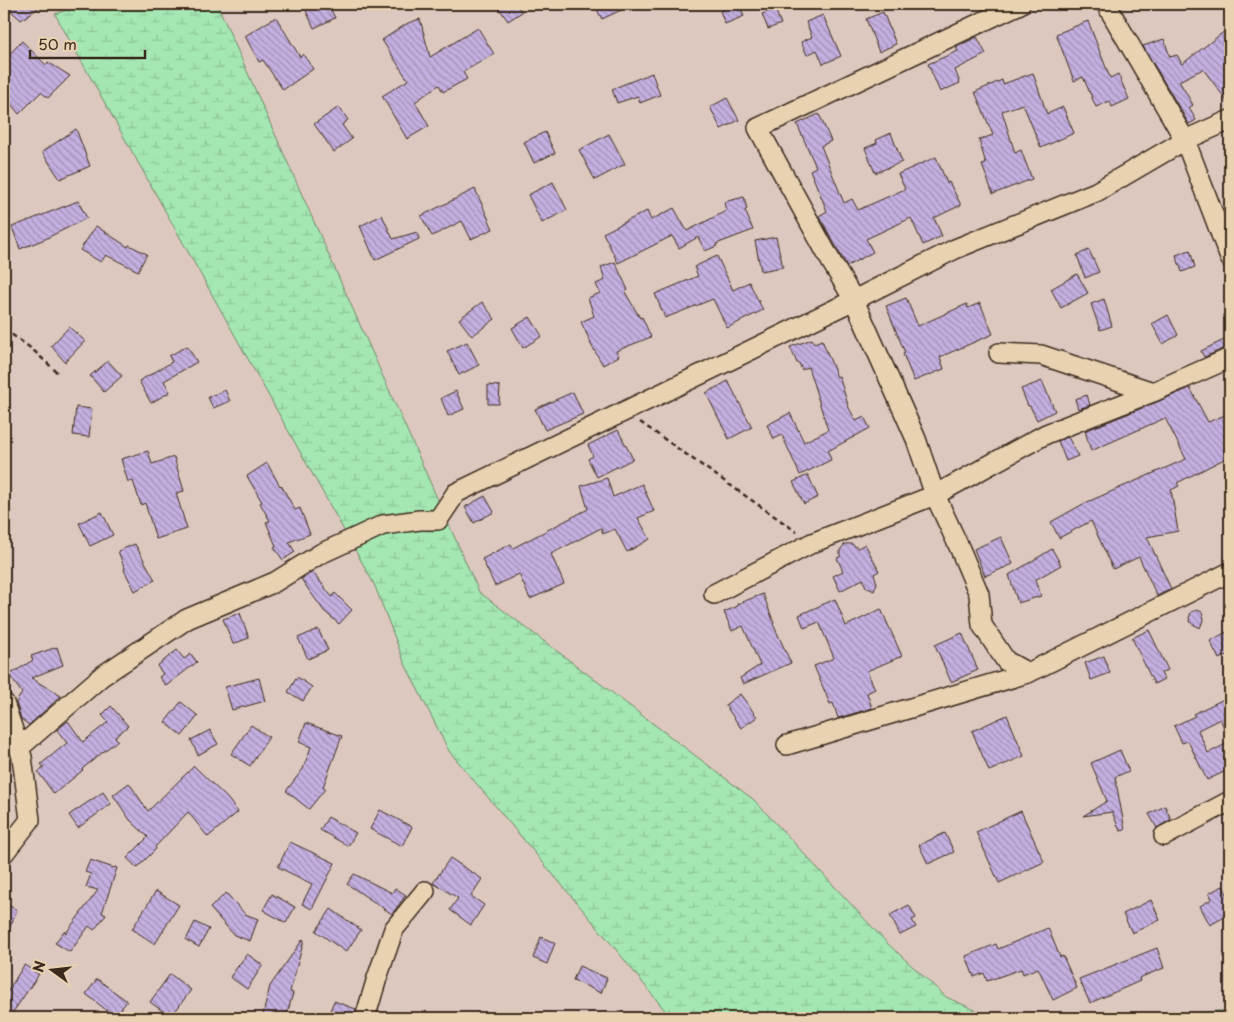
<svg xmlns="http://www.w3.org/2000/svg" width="1234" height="1022" font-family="'Playpen Sans',sans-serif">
<defs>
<pattern id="wetland-marsh" width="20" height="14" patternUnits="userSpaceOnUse" patternTransform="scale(1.25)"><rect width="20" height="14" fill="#a4e7b2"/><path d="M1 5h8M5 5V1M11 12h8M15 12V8" fill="none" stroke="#8ec699"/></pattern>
<pattern id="building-back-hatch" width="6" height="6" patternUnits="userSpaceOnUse" patternTransform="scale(1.25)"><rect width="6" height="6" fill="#c4b0e0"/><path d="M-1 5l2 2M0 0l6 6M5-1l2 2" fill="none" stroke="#a08fb5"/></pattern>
</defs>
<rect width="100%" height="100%" fill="#ddc8bf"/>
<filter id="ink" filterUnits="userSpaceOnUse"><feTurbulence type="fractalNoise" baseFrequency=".02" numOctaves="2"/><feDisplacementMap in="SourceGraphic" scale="10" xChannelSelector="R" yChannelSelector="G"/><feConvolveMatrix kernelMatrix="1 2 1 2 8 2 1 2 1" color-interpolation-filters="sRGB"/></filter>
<g filter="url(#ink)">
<path fill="url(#wetland-marsh)" stroke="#708868" d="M85,4H217L479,592L754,800L887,943L946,997L993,1018H671L614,947L449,751L405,664L374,584L55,14Z
M1230,1010V1018H1138Z"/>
<path fill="url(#building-back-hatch)" stroke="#3b2a1e" d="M16,4H44L21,20L10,10Z
M303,4H328L335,18L314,28Z
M496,4H516L522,12L508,21Z
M594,4H634L602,19Z
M736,4H739L744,16L725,24L720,11Z
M775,9L781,24L768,29L762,14Z
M883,12L896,44L879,52L866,19Z
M823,15L841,56L823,64L817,50L807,55L801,42L812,37L806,22Z
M276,17L300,57L303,54L313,69L283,90L263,60L259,62L245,36Z
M420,19L430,57L478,28L494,54L463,72L467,79L443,92L439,85L415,102L429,126L407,139L382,96L408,80L382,40L408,23Z
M1088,21L1110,78L1118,74L1129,99L1112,107L1110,101L1096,107L1083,77L1074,81L1056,34Z
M1230,27V105L1203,69L1179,81L1193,105L1189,108L1196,120L1189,124L1143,46L1164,39L1170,57L1177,55L1182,64Z
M977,37L986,54L955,70L960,83L940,92L928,64L958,51L956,47Z
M22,41L46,65L48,62L70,76L48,98L41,92L19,114L4,95V60Z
M652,73L660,95L640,103L638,96L617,103L612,89Z
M1033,73L1047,114L1063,107L1074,133L1041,148L1023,104L1002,111L1015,153L1021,150L1032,179L993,194L982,165L986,164L979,140L993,135L975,92L1002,80L1003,84Z
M727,98L739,120L721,129L710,107Z
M339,107L348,120L342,125L352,139L334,152L314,124Z
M819,114L831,141L821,146L844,203L852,199L858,210L905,189L898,174L936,157L947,183L949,182L961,205L934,218L942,236L923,245L911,218L866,239L873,252L847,266L819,216L827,211L810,170L816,167L797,124Z
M76,129L90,166L60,179L42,152Z
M545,132L555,153L534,163L524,142Z
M891,133L902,162L875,173L865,148L877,143L876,140Z
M609,134L625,164L595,180L579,150Z
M553,182L567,210L542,223L528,195Z
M475,189L493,229L471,239L462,221L432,236L421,216Z
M744,197L747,209L745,210L753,230L716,244L717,246L705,251L698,237L679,248L672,236L618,263L603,233L647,211L651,220L674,208L687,231L726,211L724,202Z
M78,201L87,218L45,239L20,249L12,227Z
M382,215L393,239L417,232L419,239L375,260L360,226Z
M96,226L128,247L129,245L147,254L138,271L106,255L101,262L80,250Z
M776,237L783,267L761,271L755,241Z
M1089,250L1099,272L1085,278L1077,255Z
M1190,250L1195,267L1182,272L1176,255Z
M717,256L733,290L749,282L763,310L727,328L713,299L665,318L655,294L698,276L694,267Z
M615,262L628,290L625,292L640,318L642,317L651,337L616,351L619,356L603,365L590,343H591L581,322L594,316L588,298L600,293L596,284L605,280L601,267Z
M1077,274L1088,293L1061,308L1051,289Z
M906,298L918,326L967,304L968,308L980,303L993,334L940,357L944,369L914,381L903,354L905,353L886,306Z
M1104,299L1112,326L1100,330L1091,304Z
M482,302L495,319L472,336L459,319Z
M1168,315L1178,335L1163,344L1152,324Z
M530,317L542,336L523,348L512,328Z
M69,327L85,341L65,362L51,346Z
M1230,337V347L1225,348L1204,357L1201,351Z
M812,339L814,343L822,340L837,377L839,376L849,408L856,421L864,417L870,428L828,451L831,460L800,475L782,435L774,439L767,425L790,413L804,442L828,430L808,367L802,370L799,363H797L790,347Z
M467,342L479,365L459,375L447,351Z
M187,346L197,362L164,381L170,392L151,403L139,381L172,362L169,356Z
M108,361L122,376L104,392L90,376Z
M728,381L752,427L729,439L706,393Z
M1042,381L1055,411L1037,420L1030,406H1028L1021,389Z
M488,385L500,386L499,404H488Z
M1190,388L1208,422L1230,413V456L1177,483L1179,486L1171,490L1178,531L1147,537L1171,589L1157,596L1139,557L1113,569L1091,521L1059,538L1051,522L1085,503L1186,459L1165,418L1091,451L1085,431L1157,402Z
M225,390L230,401L213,408L208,397Z
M456,391L464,409L448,416L441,398Z
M573,392L583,414L545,430L535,409Z
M1087,395L1090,405L1078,409L1075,399Z
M76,407L92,409L89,437L73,435Z
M618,430L633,459L597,477L588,459L593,456L588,445Z
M1068,437L1078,456L1066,461L1058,441Z
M148,451L152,464L174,457L184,491L176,493L187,529L156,539L145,503L141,505L133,481L128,482L121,459Z
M267,463L280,486L281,485L295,510L300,508L310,534L289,542L295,552L283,560L274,547L276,546L266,522L270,521L260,503L262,502L247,476Z
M808,475L818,497L804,504L793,482Z
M607,478L613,497L642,484L654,511L638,518L650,539L627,552L615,529L603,534L601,528L551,554L564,584L530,599L519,574L495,586L482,559L511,544L513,548L588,509L581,486Z
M485,496L494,512L474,523L465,507Z
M102,512L113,535L90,546L79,523Z
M1001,537L1013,564L985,576L974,549Z
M135,544L155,580L135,591L124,570L125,569L118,551Z
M845,544H852L858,548L865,544L879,571L874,574L877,583L874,591L866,587L863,579L840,591L833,576L843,571L837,558L840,557V550Z
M1052,549L1061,565L1035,580L1041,596L1018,603L1009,575Z
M313,572L332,597L335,593L352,610L339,624L324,611L301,579Z
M763,594L774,623L773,624L791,663L743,684L740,678L760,665L743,626L732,631L724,612L738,606L737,604Z
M835,599L846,626L881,609L902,656L867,671L875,689L867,693L872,708L838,718L833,703L830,704L814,666L834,658L819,622L804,628L799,615Z
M1197,610L1202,612L1204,618L1200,628L1191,623L1189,618L1191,612Z
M240,613L249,638L233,644L223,619Z
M318,629L328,650L308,659L298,638Z
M1149,630L1168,670L1161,673L1164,679L1154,684L1132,638Z
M1230,630V654L1219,659L1210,641Z
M962,633L978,670L951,682L935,645Z
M57,647L63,665L31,678L61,696L29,725L21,719L16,702L22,693L9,675L33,660L31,656Z
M177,650L184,659L191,654L197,662L166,686L159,677L163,674L157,666Z
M1104,656L1110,673L1091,680L1085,663Z
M297,677L312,687L303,701L288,692Z
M259,678L265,701L232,710L225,687Z
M740,694L757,717L741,728L725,705Z
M1230,696V740L1220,719L1198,730L1208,753L1230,742V769L1207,780L1188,741L1182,743L1174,726L1195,716L1193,714Z
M181,702L198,716L182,736L165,722Z
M111,706L128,726L115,737L118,740L82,769L83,770L54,794L38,772L44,768L41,764L67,743L57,730L68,721L83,742L108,722L102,715Z
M1007,715L1024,756L989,771L972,731Z
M306,723L342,736L323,787L325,789L309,809L286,791L303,769L311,747L299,742Z
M251,725L269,737L250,766L231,754Z
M210,730L218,744L198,755L191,740Z
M1120,750L1129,771L1115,777L1125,830L1120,831L1112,812L1083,816L1107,801L1091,763Z
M194,766L227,798L238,812L208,837L188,812L155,847L156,849L137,868L127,858L148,837L130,820L113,795L129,783L148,811Z
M103,792L111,804L78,828L69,815Z
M1165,806L1171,819L1157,828L1149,814Z
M380,810L412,827L402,846L370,829Z
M1021,811L1044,862L999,883L976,832Z
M328,817L356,833L348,846L320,830Z
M945,833L954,852L928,864L919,845Z
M290,842L335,863L312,909L302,904L312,884L278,867Z
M450,858L482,879L471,896L484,905L471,925L450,910L458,898L433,883Z
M90,860L114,868L115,867L117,868L102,913L106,915L94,930L89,926L70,952L55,943L64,931L66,933L98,890L86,887L91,874L85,872Z
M354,874L392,893L395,888L406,895L392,914L347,884Z
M1223,886L1230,900V914L1210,925L1200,906L1212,899L1209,893Z
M156,891L179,905L155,944L132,929Z
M226,893L245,914L258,919L250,941L234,935L210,908Z
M272,894L295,907L286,923L263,910Z
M1151,900L1160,920L1132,933L1123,914Z
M4,903L17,910L4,941Z
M909,905L916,918L912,920L916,927L900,935L890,915Z
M331,909L361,930L346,952L316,931Z
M195,922L209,929L199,947L186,940Z
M1048,928L1060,957L1063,956L1077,988L1053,1000L1038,968L1023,974L1021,969L987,981L984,973L974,977L966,956L996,944L998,949Z
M541,937L555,943L547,964L533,958Z
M303,939L304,940L290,992L293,993L286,1018H262L270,986Z
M1157,948L1164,968L1139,978L1140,981L1090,1003L1079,979Z
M247,954L263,965L247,989L230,977Z
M24,965L39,974L9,1018H4V988L8,991Z
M579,966L607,978L601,993L573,980Z
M170,974L191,990L171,1017L150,1002Z
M97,979L127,1001L115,1017L86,994Z
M334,1001L356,1009L354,1018H327Z"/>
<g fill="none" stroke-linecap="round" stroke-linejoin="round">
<g stroke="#3b2a1e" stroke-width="22">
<path id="minor" d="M1020,4L758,128L832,263L854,300L916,439L935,495L960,549L979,594L982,625L1006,661L1028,673
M1106,4L1185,140L1230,258
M999,353L1041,355L1153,392L1230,358
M714,594L812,543L935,495L1046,434L1153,392
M4,703L22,757L30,820L4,853
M787,745L1028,673L1230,572
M19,748L102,676L187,619L275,582L320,554L383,525L420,520H438L456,493L854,300L955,249L1096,192L1185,140L1230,120
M1164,836L1230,801
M365,1018L377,978L394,929L425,891"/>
</g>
<path stroke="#3b2a1e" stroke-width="2.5" stroke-dasharray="5 4" stroke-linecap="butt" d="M4,331H7L32,349L59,374
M640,422L797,532"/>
<use href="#minor" stroke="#e8d2b1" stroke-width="19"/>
</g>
</g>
<rect width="1234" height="1022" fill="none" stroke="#e8d2b1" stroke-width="20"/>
<rect x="10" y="10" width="1214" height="1002" fill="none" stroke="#3b2a1e" stroke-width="2" filter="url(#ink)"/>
<g transform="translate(52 970) rotate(285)" stroke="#e8d2b1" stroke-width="4" paint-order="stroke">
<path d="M0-4L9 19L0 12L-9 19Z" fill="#3b2a1e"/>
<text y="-8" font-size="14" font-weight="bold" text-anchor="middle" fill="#3b2a1e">N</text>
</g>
<path d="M30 50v8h115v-8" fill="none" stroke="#3b2a1e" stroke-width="2.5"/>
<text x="38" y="50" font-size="15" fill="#3b2a1e" stroke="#e8d2b1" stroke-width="4" paint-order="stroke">50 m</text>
</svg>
